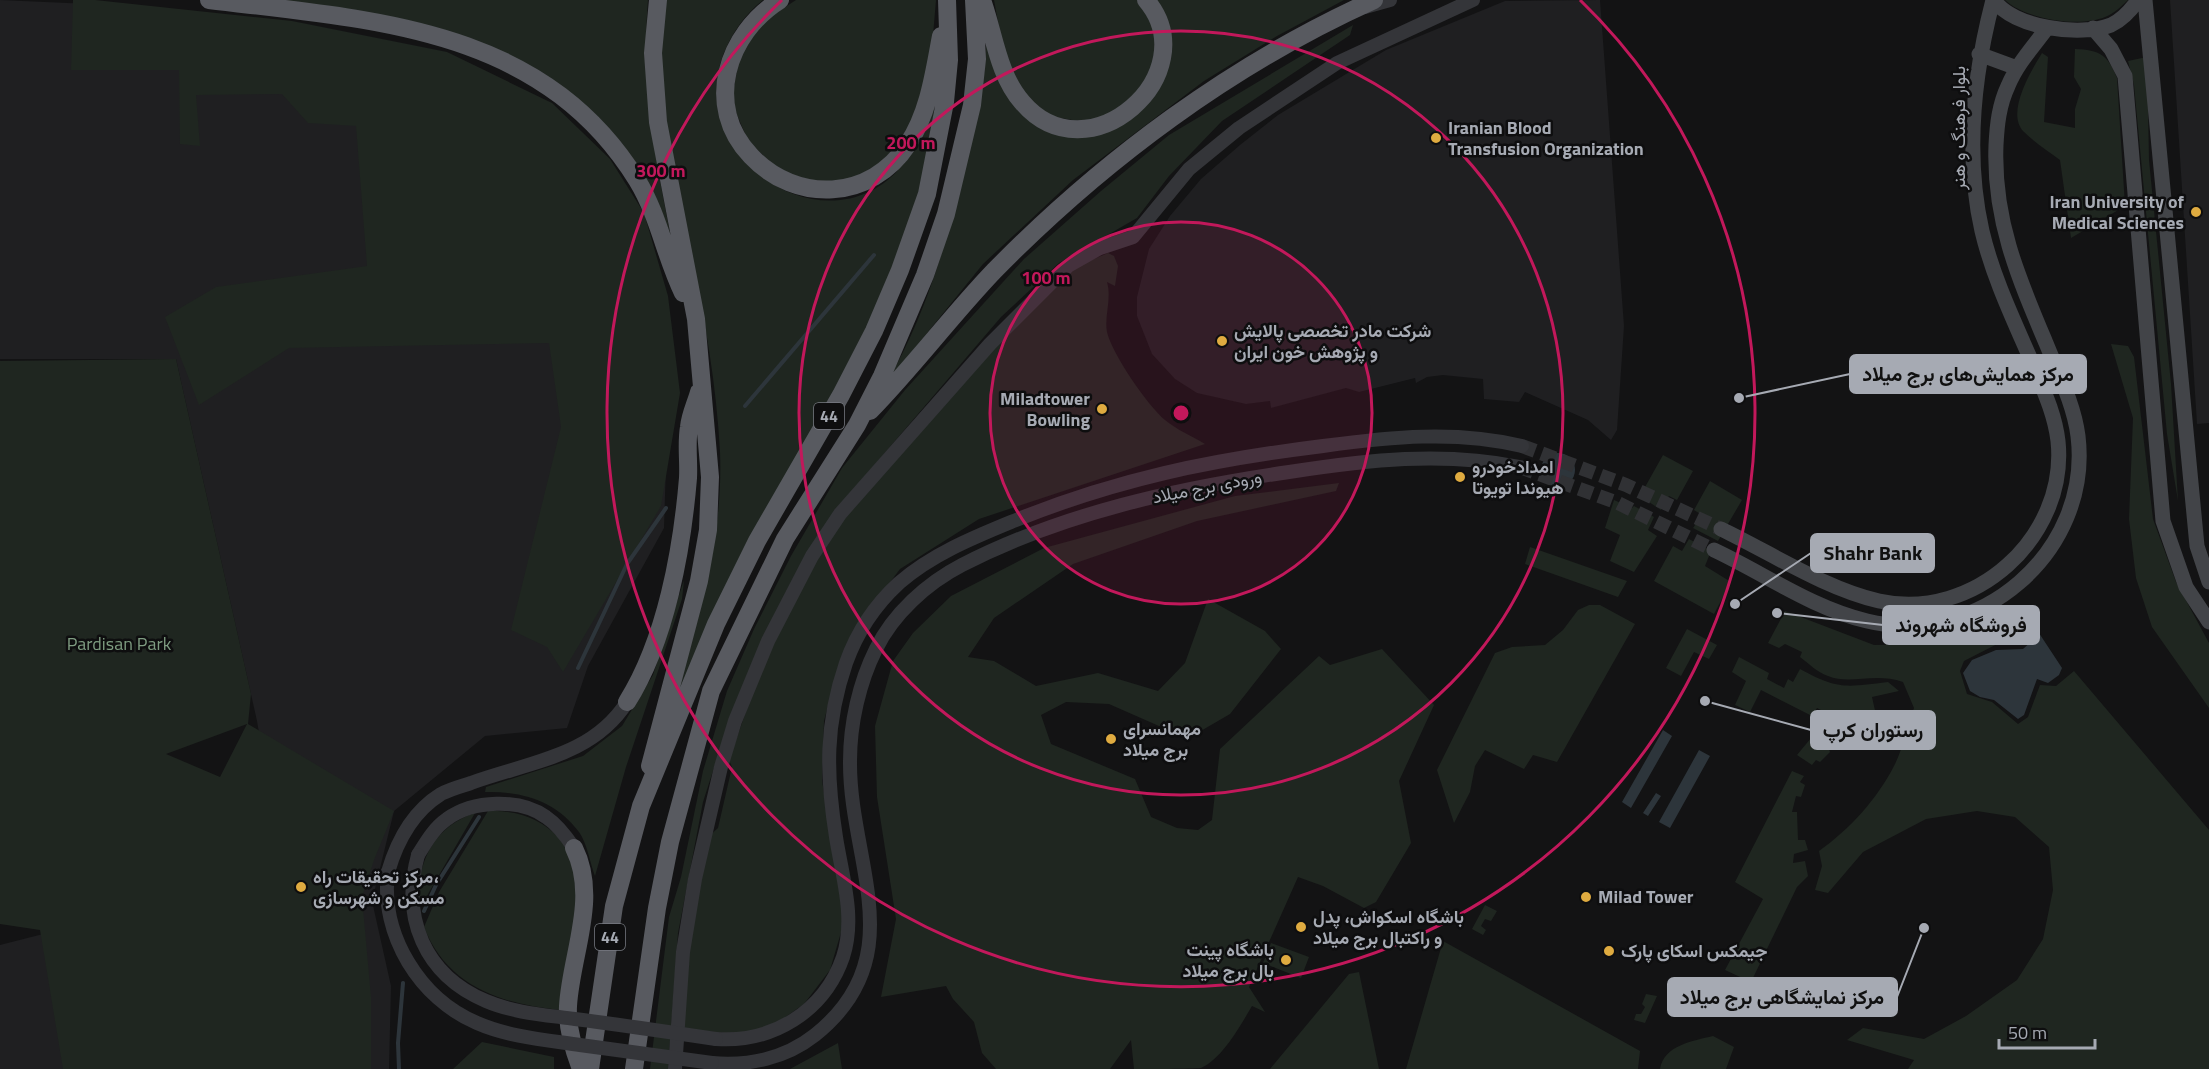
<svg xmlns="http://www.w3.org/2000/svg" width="2209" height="1069" font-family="'Titillium Web',Vazirmatn,sans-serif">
<rect width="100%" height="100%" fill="#131314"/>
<path fill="#1f1f21" d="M0,0L90,4L396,83L666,464L664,528L588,666L567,728L485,736L394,811L372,901L391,986L389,1069H0V945L283,873L257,721L176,359H0Z
M1600,0L1624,326L1617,430L1611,440L1588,420L1525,392L1519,402L1484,399L1483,379L1443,375L1427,377L1416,383L1415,378L1359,392L1346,388L1271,408L1270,401L1246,404L1197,393L1175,379L1152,354L1137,316V297L1149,249L1170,216L1201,179L1240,145L1278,115L1386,50L1505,1Z
M2170,0H2209V423L2197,424Z"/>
<path fill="#1f2620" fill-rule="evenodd" d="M73,0H95L292,21L447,52L552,103L610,159L644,213L668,296L680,393L661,506L563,672L547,647L511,630L561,427L549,343L289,348L199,405L165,317L216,287L367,266L356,126L308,123L282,94L196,95L200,146L180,144L179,70H71Z
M251,0H648C640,94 660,183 679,275L665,228L570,93L548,77L491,47Z
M665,0H763C745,14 732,33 723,55C684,162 833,255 904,163C925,135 931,93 941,60L927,161L918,197L874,316L662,740C690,646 724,552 720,452C716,371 699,291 683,211C673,158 660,104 661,50C661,33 664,16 665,0Z
M796,0H936L930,71L912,126L887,158L856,178L823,183L781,172L748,141L735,110L733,91L740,55L764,21Z
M994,0H1139L1153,27L1156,56L1150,77L1130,103L1090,123L1049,116L1024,97L1004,54Z
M1155,0H1344L1277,36L1204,81L1073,180L983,264L885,385C926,317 947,240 966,163C976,122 986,83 986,41L994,58L1049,129L1139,110L1151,100L1163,80Z
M2005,0H2128C2122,6 2113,14 2105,17C2079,28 2025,19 2005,0Z
M1353,25L1350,35L1222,121L1169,176L1137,218L1059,263L1001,317L847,497L726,730L703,802L678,933L668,1069H650L669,917L681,877L703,771L727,691L754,629L791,556L842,468L905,390L1024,259L1101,191L1169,135Z
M2075,49C2100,50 2108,55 2117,78L2125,206L2071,238L2060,160C2048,151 2034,142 2023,131C2006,112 2031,71 2042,53L2048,57L2044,122L2075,128V109L2081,89L2074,77Z
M2147,57L2149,160L2171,384L2178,501L2167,434L2134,85L2128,61Z
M1108,253L1114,256L1118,266L1115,286L1107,282C1112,299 1104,316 1107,332C1112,354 1148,406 1165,420C1177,430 1192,436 1205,444L979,519L900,569L885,589L836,674L824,721L822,780L844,922L830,970L804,1004L777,1023L750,1032L725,1033L683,1029L688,956L708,837L718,828L732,767L729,760L763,663L815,560L846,515L1023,316L1073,268Z
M2111,344L2128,346L2134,357L2153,519L2176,582L2209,643V708L2152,627L2136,578L2129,519L2133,418Z
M176,359L251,694L248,724L394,811L374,860L362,897L371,997V1069H63L40,930L0,924V361ZM247,724L220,777L166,754Z
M1663,455L1693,471L1677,500L1669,496L1661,510L1640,496Z
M1710,481L1742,500L1718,541L1693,528L1702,515L1694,510Z
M1339,483L1336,491L1197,521L1073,564L994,618L968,657L994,661L1036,686L1098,673L1158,691L1185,663L1208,599L1265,631L1281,649L1230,714L1199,732L1159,726L1109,704L1066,702L1041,715L1051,744L1135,779L1151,817L1177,828L1198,830L1212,820L1220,749L1319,656L1330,665L1382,649L1434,705L1399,781L1411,843L1376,902L1364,908L1323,886L1298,877L1249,987L1265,1012L1252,1006C1240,1026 1223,1058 1201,1068C1192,1069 1147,1069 1134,1069L1131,1040L1110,1069H996L982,1053L974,1022L953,999L946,986L881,997L896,919L877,797L875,726L893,661L913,633L951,596L1044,548L1235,496Z
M1614,500L1632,508L1634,506L1654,517L1648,530L1657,536L1634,572L1610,561L1620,535L1605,528Z
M1689,539L1711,551L1705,566L1731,582L1714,614L1654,581L1673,546L1682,551Z
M1530,547L1627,581L1618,597L1525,564Z
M684,580L682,599L626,767L595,876C590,863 587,843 579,832C556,801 522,791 485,792L486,787L583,756L622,726L653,675Z
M1589,605H1600L1635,624L1557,762L1533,755L1524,769L1485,750L1475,766L1470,792L1454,823L1437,770L1495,653L1512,647L1545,645L1563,630L1578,610Z
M1785,611L1874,645L1939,644L1991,620L2005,640L1964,661L1960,671L1967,694L1992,702L2018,724L2028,717L2040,685L2056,686L2074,671L2209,830V1069H1908L1914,1060L1847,1040L1863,1028L1924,1039L1966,1016L2017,980L2043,939L2053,890L2049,847L2015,817L1977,811L1926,819L1863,852L1828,893L1815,890L1822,866L1819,851C1850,829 1877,799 1894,766C1903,749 1907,727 1914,708L1903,682C1875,672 1850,685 1828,676C1818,673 1808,663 1800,657L1802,652L1785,644L1779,648L1768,643Z
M1687,629L1717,645L1709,659L1694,652L1681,676L1666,668Z
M1739,657L1769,673L1767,679L1784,688L1788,679L1793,682L1800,669C1838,690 1846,687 1888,682L1899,691L1872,697L1880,733L1859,741L1853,736L1842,742L1837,739L1828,747L1830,752L1820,762L1816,760L1812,765L1797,755L1830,715L1817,708L1812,716L1761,690L1750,712L1735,705L1746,681L1732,672Z
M1792,771L1804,776L1800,782L1805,785L1801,797L1796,796L1792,812H1797L1798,840H1805L1808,850L1794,854L1793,863L1805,861L1808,876L1797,887L1751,982L1725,970L1763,899L1735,882Z
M488,811C541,809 580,842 578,897C577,933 565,974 560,1010C501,1004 447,986 424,927L439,892Z
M475,813L424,901L419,909C415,866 432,827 475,813Z
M1485,905L1497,911L1491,921L1485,919L1481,926L1486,930L1483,935L1472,929Z
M1443,941L1640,1051L1638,1069H1406Z
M1271,943L1309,957L1301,978L1263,963Z
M1359,972L1379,1069H1270L1349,974Z
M1646,994L1657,996L1645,1023L1634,1020L1636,1014H1641L1645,1007L1642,1004Z
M1713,1036L1734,1047L1726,1069H1660C1664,1045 1693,1041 1713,1036Z
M482,1042L554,1057V1069H453Z
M838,1043L842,1069H790Z"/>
<path fill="#2d353b" d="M1541 470a17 17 0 1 1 34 0a17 17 0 1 1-34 0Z
M2037,630L2062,668L2059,675L2048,683L2037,679L2024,715L2018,719L1994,700L1980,697L1970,691L1963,673L1972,660L1996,650L2023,649L2032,641Z
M1663,730L1672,736L1631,808L1622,802Z
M1699,750L1710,756L1670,828L1659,822Z
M1656,793L1661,796L1648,816L1643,813Z"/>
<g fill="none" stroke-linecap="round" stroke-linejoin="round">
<path stroke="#2d353b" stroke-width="4" d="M745,406L874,255
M578,668L627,564L666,508
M424,911L436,885L479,817
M399,1069L398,1043L403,983"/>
<path stroke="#303134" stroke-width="14" stroke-dasharray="14 7" stroke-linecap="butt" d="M1522,446L1626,485L1721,529
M1520,467L1618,503L1714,550"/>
<path stroke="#343539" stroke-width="14" d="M1365,7L1390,0
M418,855C426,842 434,828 447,819C473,800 520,798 546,817C558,825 566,836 574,848
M388,872C397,841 412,812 441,794C450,789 462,786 471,783C528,762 592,757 627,702
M716,1039C772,1043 824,1012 843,957C856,918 842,876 836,837C826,774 825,724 846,663C857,632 875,605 899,583C931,555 972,538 1011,522C1117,479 1210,460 1323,446C1390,437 1455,430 1522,446
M712,1063C749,1066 786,1058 815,1035C914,956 849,862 850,761C850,724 859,683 876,649C893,614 927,583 962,565C1063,513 1178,488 1289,472C1367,460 1442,451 1520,467
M675,1069L683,952L695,879L721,767L735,721L768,641L812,556L840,514L990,344L1068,266L1100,248L1133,237L1189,169L1239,128L1337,63L1473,0"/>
<path stroke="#424448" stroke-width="15" d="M1994,0C2013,28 2081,37 2111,25C2122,20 2131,10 2138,0
M2145,0L2197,546L2209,582
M2093,28L2111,49L2125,76L2163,521L2186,587L2209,622
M1979,54L2017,68
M1721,529C1771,553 1826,589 1879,601C1974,622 2068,537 2058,441C2055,415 2044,391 2034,367C2015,323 1993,278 1982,231C1965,156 1974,73 1993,0
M1714,550C1765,574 1812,608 1867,621C1979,648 2092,552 2078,436C2074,404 2058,373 2046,343C2018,277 1993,219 1996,145C1997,125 1999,105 2008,86C2017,64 2033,47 2047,28"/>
<path stroke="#585a60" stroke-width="18" d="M209,0C372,20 541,26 637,180C659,216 665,256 683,293
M780,0C727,33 703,106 751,156C796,204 871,201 908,144C929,112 934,73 941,36
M982,0C994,33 998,75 1022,102C1088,180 1208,73 1146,0
M870,411C914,366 951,316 994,271C1103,160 1232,64 1374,0
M627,702C666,640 682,550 688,478C689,461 686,444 689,427C690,415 696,403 699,392
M650,766L699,581L708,530L710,477L696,319L658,122L653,53L658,0
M574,848C599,898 571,954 568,1006C567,1026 574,1051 581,1069
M590,1069L614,906L641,806L716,624L757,541L841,395L874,331L900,270L927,194L945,102L949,60L947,0
M634,1069L657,908L670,842L711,691L785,539L857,425L882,376L925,275L946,214L972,105L977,59L974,0"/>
<path stroke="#343539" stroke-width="14" d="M418,855C401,917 424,975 486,1001C514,1013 546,1015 575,1019C622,1025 669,1032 716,1039
M388,872C380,935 420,999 477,1023C509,1037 546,1040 580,1045C624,1051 668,1057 712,1063"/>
</g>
<circle cx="1181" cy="413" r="191" fill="#c2185b" fill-opacity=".12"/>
<g fill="none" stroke="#c2185b" stroke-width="3">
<circle cx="1181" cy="413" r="191"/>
<circle cx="1181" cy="413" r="382"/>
<path d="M1580 0A574 574 0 1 1 782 0"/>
</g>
<g fill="#dfab40" stroke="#0e0e0f" stroke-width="2">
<circle cx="1436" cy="138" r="6"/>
<circle cx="2196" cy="212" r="6"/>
<circle cx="1222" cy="341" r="6"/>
<circle cx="1102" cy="409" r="6"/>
<circle cx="1460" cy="477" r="6"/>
<circle cx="1111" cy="739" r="6"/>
<circle cx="301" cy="887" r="6"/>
<circle cx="1586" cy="897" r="6"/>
<circle cx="1301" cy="927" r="6"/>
<circle cx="1609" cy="951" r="6"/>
<circle cx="1286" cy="960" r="6"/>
</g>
<g text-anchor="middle" stroke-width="5" stroke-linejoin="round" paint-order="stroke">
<g fill="#0e0e0f" stroke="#787b82" stroke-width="1.5">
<rect x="814" y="403" width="30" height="26" rx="4.5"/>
<rect x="595" y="924" width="30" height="26" rx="4.5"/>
</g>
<g font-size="16" font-weight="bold" fill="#a6aab3">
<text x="829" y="422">44</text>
<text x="610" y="943">44</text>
</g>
<g font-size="18" font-weight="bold" fill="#a6aab3" stroke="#0e0e0f" text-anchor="start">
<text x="1448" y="134">Iranian Blood<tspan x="1448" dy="21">Transfusion Organization</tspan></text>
<text x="2184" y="208" text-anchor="end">Iran University of<tspan x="2184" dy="21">Medical Sciences</tspan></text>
<text x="1234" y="337">شرکت مادر تخصصی پالایش<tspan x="1234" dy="21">و پژوهش خون ایران</tspan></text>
<text x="1090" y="405" text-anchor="end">Miladtower<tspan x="1090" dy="21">Bowling</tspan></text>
<text x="1472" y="473">امدادخودرو<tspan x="1472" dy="21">هیوندا تویوتا</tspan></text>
<text x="1123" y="735">مهمانسرای<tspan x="1123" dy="21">برج میلاد</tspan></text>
<text x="313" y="883">مرکز تحقیقات راه،<tspan x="313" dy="21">مسکن و شهرسازی</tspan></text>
<text x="1598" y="903">Milad Tower</text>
<text x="1313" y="923">باشگاه اسکواش، پدل<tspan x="1313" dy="21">و راکتبال برج میلاد</tspan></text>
<text x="1274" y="956" text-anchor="end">باشگاه پینت<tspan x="1274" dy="21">بال برج میلاد</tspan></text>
<text x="1621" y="957">جیمکس اسکای پارک</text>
</g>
<g font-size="18" fill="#a6aab3" stroke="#0e0e0f">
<text transform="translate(1959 128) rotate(-90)" y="6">بلوار فرهنگ و هنر</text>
<text transform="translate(1207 487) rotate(-11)" y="6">ورودی برج میلاد</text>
</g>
<g font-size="18" fill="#7e9c81" stroke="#0e0e0f">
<text x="119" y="650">Pardisan Park</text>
</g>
</g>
<circle cx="1181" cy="413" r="9" fill="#c2185b" stroke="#0e0e0f" stroke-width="3"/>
<g font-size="18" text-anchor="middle" font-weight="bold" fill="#c2185b" stroke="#0e0e0f" stroke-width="5" stroke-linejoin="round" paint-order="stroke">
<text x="911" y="149">200 m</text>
<text x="661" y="177">300 m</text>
<text x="1046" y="284">100 m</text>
</g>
<path fill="none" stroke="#a6aab3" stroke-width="2" d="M1739 398L1850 374M1735 604L1811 553M1777 613L1883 625M1705 701L1811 730M1924 928L1897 997"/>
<g fill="#a6aab3" stroke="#0e0e0f" stroke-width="2">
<circle cx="1739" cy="398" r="6"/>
<circle cx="1735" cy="604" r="6"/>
<circle cx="1777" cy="613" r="6"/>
<circle cx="1705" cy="701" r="6"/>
<circle cx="1924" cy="928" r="6"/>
</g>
<g fill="#a6aab3" stroke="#a6aab3" stroke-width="2">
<rect x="1850" y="355" width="236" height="38" rx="6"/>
<rect x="1811" y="534" width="123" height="38" rx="6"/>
<rect x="1883" y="606" width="156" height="38" rx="6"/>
<rect x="1811" y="711" width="124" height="38" rx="6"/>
<rect x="1668" y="978" width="229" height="38" rx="6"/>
</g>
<g font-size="20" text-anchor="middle" font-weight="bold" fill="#111">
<text x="1968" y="381">مرکز همایش‌های برج میلاد</text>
<text x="1873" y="560">Shahr Bank</text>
<text x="1961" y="632">فروشگاه شهروند</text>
<text x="1873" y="737">رستوران کرپ</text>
<text x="1782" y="1004">مرکز نمایشگاهی برج میلاد</text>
</g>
<path d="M1999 1039v9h96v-9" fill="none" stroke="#a6aab3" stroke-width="3"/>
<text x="2008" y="1039" font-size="18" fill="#a6aab3" stroke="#0e0e0f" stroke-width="4.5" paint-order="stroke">50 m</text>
</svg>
